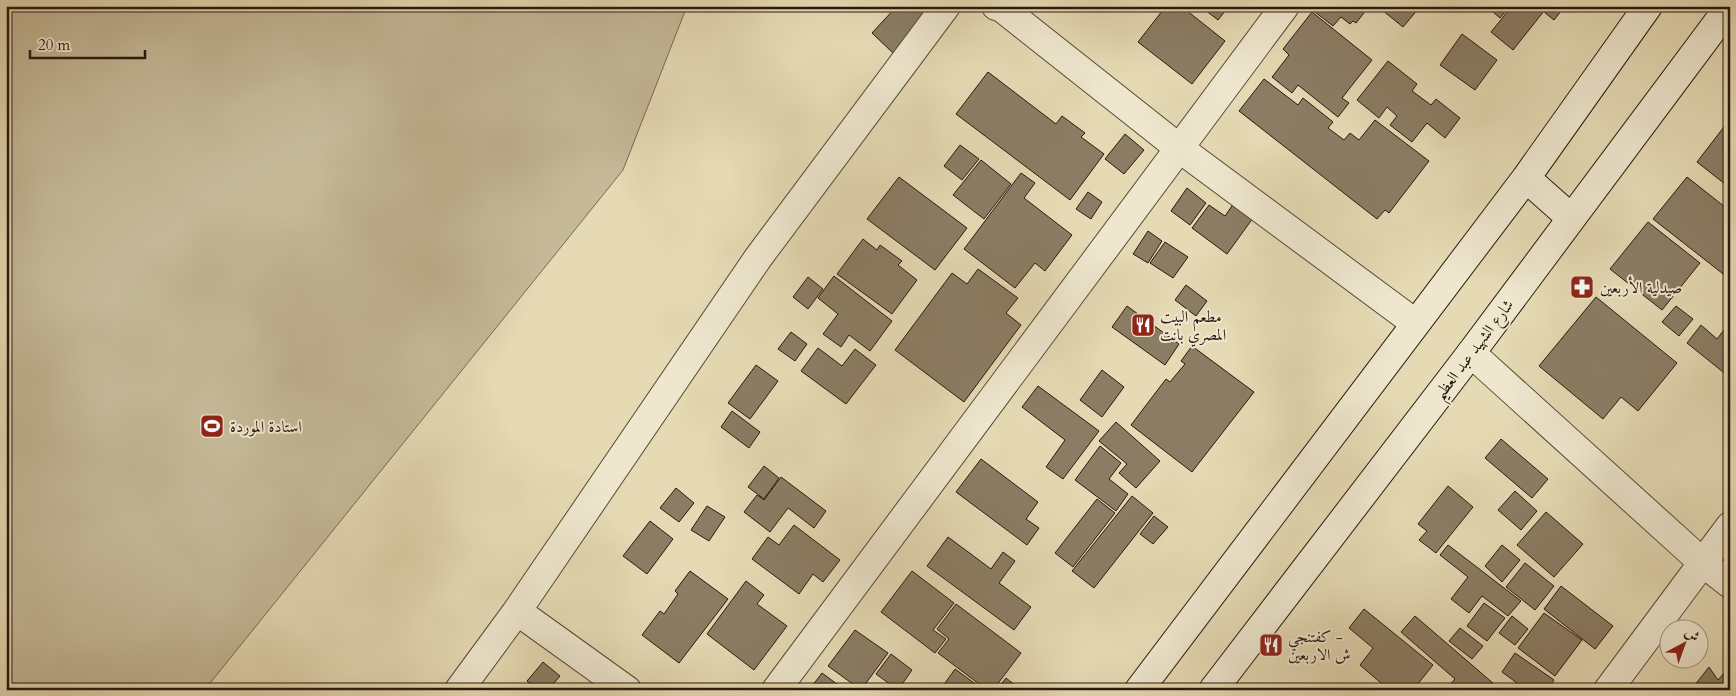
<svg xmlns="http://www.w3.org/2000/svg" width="1736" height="696" font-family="Cardo,Amiri,serif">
<rect width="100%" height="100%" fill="#e5dab4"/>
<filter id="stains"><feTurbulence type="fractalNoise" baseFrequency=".004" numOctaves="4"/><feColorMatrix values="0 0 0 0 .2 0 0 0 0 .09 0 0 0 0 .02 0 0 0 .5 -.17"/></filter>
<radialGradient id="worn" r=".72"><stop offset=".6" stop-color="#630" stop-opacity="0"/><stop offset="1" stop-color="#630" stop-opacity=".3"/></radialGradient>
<path fill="#c5b998" stroke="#786853" d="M6,6H687L623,170L211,682L197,690H6Z"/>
<path fill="#8b7d64" stroke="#2a180e" d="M897,6H937L893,53L872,33Z
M1166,6H1181L1225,41L1192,84L1138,42Z
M1200,6H1229L1218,20Z
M1320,6H1363L1367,9L1356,23L1353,21L1350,24L1341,17L1333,26L1315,12Z
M1385,6H1417L1419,8L1403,27L1382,10Z
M1486,6H1510L1500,18Z
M1548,6L1513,50L1491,32L1512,6Z
M1549,6H1565L1554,20L1544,12Z
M1312,12L1372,60L1342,98L1349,103L1338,117L1298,85L1292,93L1272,77L1289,55L1283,49Z
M1462,34L1497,60L1475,90L1440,65Z
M1388,61L1417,84L1412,91L1431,105L1436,99L1460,118L1445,138L1427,123L1412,142L1390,125L1397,116L1387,107L1379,118L1357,100Z
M988,72L1056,124L1062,116L1085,133L1081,137L1104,154L1070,200L956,114Z
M1264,79L1298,105L1303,98L1333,122L1328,128L1344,140L1350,133L1359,140L1375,120L1429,161L1389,213L1385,210L1377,219L1239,111Z
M1730,119V188L1697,162Z
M1125,134L1144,150L1124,174L1105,159Z
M960,145L979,159L962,180L944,166Z
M981,160L1011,184L984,219L953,195Z
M1021,173L1035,183L1024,198L1072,235L1045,271L1035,263L1015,288L964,249Z
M899,177L967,228L935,270L867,219Z
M1687,177L1730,211V274L1727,277L1653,219Z
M1187,188L1206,203L1190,225L1171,211Z
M1088,192L1102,202L1091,219L1076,209Z
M1234,203L1253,218L1227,254L1192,228L1209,205L1225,216Z
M1648,222L1700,263L1662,310L1610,269Z
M1148,231L1162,241L1148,263L1133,254Z
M863,239L877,250L880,245L902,261L898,265L917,280L892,314L837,274Z
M1165,242L1188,257L1173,278L1150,263Z
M978,269L1018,298L1006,313L1021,325L964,402L895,350L952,273L967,284Z
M834,276L892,321L870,351L849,335L841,347L823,334L838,314L818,298Z
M808,277L823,289L808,309L793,297Z
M1186,285L1207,301L1196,316L1175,300Z
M1596,297L1677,363L1638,411L1621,397L1603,419L1539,366Z
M1127,306L1179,344L1165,365L1112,327Z
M1676,306L1693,319L1679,336L1662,322Z
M1701,325L1717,339L1727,326L1730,329V373L1728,376L1687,343Z
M791,332L807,344L795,361L778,349Z
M1192,346L1254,392L1192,472L1131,425L1166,379L1170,382L1185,364L1181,361Z
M818,348L842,366L855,349L876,365L846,404L801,371Z
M756,365L778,381L750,419L728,403Z
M1102,370L1124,387L1102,417L1080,400Z
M1038,386L1099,431L1063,479L1046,467L1065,440L1022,407Z
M732,411L760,432L749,448L721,427Z
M1116,422L1160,461L1136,488L1119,473L1127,464L1099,441Z
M1501,439L1548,479L1532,498L1485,458Z
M1100,446L1121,463L1109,479L1128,494L1116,511L1075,480Z
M981,459L1038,502L1026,519L1039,528L1027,545L956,492Z
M764,466L779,478L764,499L748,487Z
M781,477L826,511L814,528L788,508L770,532L744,512L757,495L764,500Z
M1448,486L1473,507L1436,553L1419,540L1427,531L1418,524Z
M676,488L694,503L679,522L660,508Z
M1515,491L1537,511L1521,530L1498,510Z
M1132,496L1153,513L1094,588L1072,571Z
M1097,499L1115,513L1073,567L1055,553Z
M707,506L725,517L709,541L691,530Z
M1546,512L1583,544L1554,577L1517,545Z
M1154,516L1168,527L1153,544L1140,534Z
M650,521L673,539L647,574L623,556Z
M794,525L840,560L823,582L813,574L799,594L752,559L768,537L779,545Z
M948,537L991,569L1003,552L1015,561L999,583L1031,607L1014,630L927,566Z
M1448,545L1521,601L1508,616L1482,596L1469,613L1451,599L1468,577L1440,555Z
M1502,545L1520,560L1502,582L1485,566Z
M1525,563L1554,586L1535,610L1506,587Z
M690,571L728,599L679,663L642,635L660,611L664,614L678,594L675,591Z
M912,571L954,603L933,630L946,639L935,653L881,612Z
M746,581L764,595L757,604L787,626L754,670L707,634Z
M1561,586L1613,626L1595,649L1544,609Z
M1484,603L1505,618L1487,641L1467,626Z
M956,604L1021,653L993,690H987L938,653L949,639L937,629Z
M1364,609L1433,665L1413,690H1389L1360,665L1373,648L1349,628Z
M1544,613L1582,640L1555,676L1518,648Z
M1415,616L1501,690H1450L1447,688L1455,679L1401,632Z
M1512,616L1528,629L1515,645L1499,633Z
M1460,628L1483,646L1472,659L1449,641Z
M855,630L888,653L861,690L828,666Z
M1515,653L1554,680L1547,690H1512L1517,683L1502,672Z
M891,654L912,670L898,690L876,674Z
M543,662L560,676L548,690H538L527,681Z
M1730,666V690H1691L1709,667L1718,680Z
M955,669L981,688L980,690H940Z
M822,673L845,690H809Z
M1006,678L1021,690H997Z"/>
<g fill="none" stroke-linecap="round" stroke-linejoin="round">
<g stroke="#594838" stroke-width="30">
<path id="street" d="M996,6L1002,8L1179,148L1415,323
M1471,353L1703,563L1730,584
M459,690L517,611
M627,690L517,611L758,258L946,6
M776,690L1285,6
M1608,690L1730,526"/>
</g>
<g stroke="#2a180e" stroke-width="30">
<path id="secondary" d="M1526,178L1571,218
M1139,690L1526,178L1648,6
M1213,690L1471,353L1730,6"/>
</g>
<use href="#street" stroke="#eee7ce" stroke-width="28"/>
<use href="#secondary" stroke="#eee7ce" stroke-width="28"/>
</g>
<defs>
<g id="pharmacy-square" transform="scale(1.25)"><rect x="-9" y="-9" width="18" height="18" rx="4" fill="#8f2418" stroke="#eee7ce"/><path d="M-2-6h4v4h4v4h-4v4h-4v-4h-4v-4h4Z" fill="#fff"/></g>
<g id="restaurant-square" transform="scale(1.25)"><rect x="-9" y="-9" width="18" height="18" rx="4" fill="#8f2418" stroke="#eee7ce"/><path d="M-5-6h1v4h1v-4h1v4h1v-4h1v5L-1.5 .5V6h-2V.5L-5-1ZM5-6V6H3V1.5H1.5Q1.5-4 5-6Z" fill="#fff"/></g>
<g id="stadium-square" transform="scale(1.25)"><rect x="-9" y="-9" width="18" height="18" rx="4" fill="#8f2418" stroke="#eee7ce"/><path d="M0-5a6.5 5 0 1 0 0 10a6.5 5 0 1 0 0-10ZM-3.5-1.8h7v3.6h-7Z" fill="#fff"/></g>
</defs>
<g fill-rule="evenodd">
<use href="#pharmacy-square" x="1582" y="287"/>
<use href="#restaurant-square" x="1143" y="325"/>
<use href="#stadium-square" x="212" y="426"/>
<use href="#restaurant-square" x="1271" y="645"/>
</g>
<g text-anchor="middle" stroke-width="4" stroke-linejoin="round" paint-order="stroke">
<g font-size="16" fill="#2a180e" stroke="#eee7ce" text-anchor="start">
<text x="1600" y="293">صيدلية الأربعين</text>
<text x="1160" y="322">مطعم البيت<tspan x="1160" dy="18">المصري بانت</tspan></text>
<text x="230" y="432">استادة الموردة</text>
<text x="1288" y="642">كفتنجي -<tspan x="1288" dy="18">ش الاربعين</tspan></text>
</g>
<g font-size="16" fill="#2a180e" stroke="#eee7ce">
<text transform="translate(1473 349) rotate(-53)" y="6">شارع الشهيد عبد العظيم</text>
</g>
</g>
<rect width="1736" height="696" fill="none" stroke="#e5dab4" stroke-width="25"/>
<rect x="8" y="8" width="1721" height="681" fill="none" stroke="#2a180e" stroke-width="2.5"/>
<rect x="12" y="12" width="1711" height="671" fill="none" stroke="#2a180e"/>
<g transform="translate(1684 644) rotate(41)"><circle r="24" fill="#eee7ce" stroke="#a09481"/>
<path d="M0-4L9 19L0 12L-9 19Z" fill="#8f2418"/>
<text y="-8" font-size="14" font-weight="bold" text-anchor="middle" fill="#2a180e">ش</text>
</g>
<path d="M30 50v8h115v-8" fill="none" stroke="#2a180e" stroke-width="2.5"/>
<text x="38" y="50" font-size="15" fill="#2a180e" stroke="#eee7ce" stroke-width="4" paint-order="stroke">20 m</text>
<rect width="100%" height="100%" filter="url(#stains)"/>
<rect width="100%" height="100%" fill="url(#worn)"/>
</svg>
